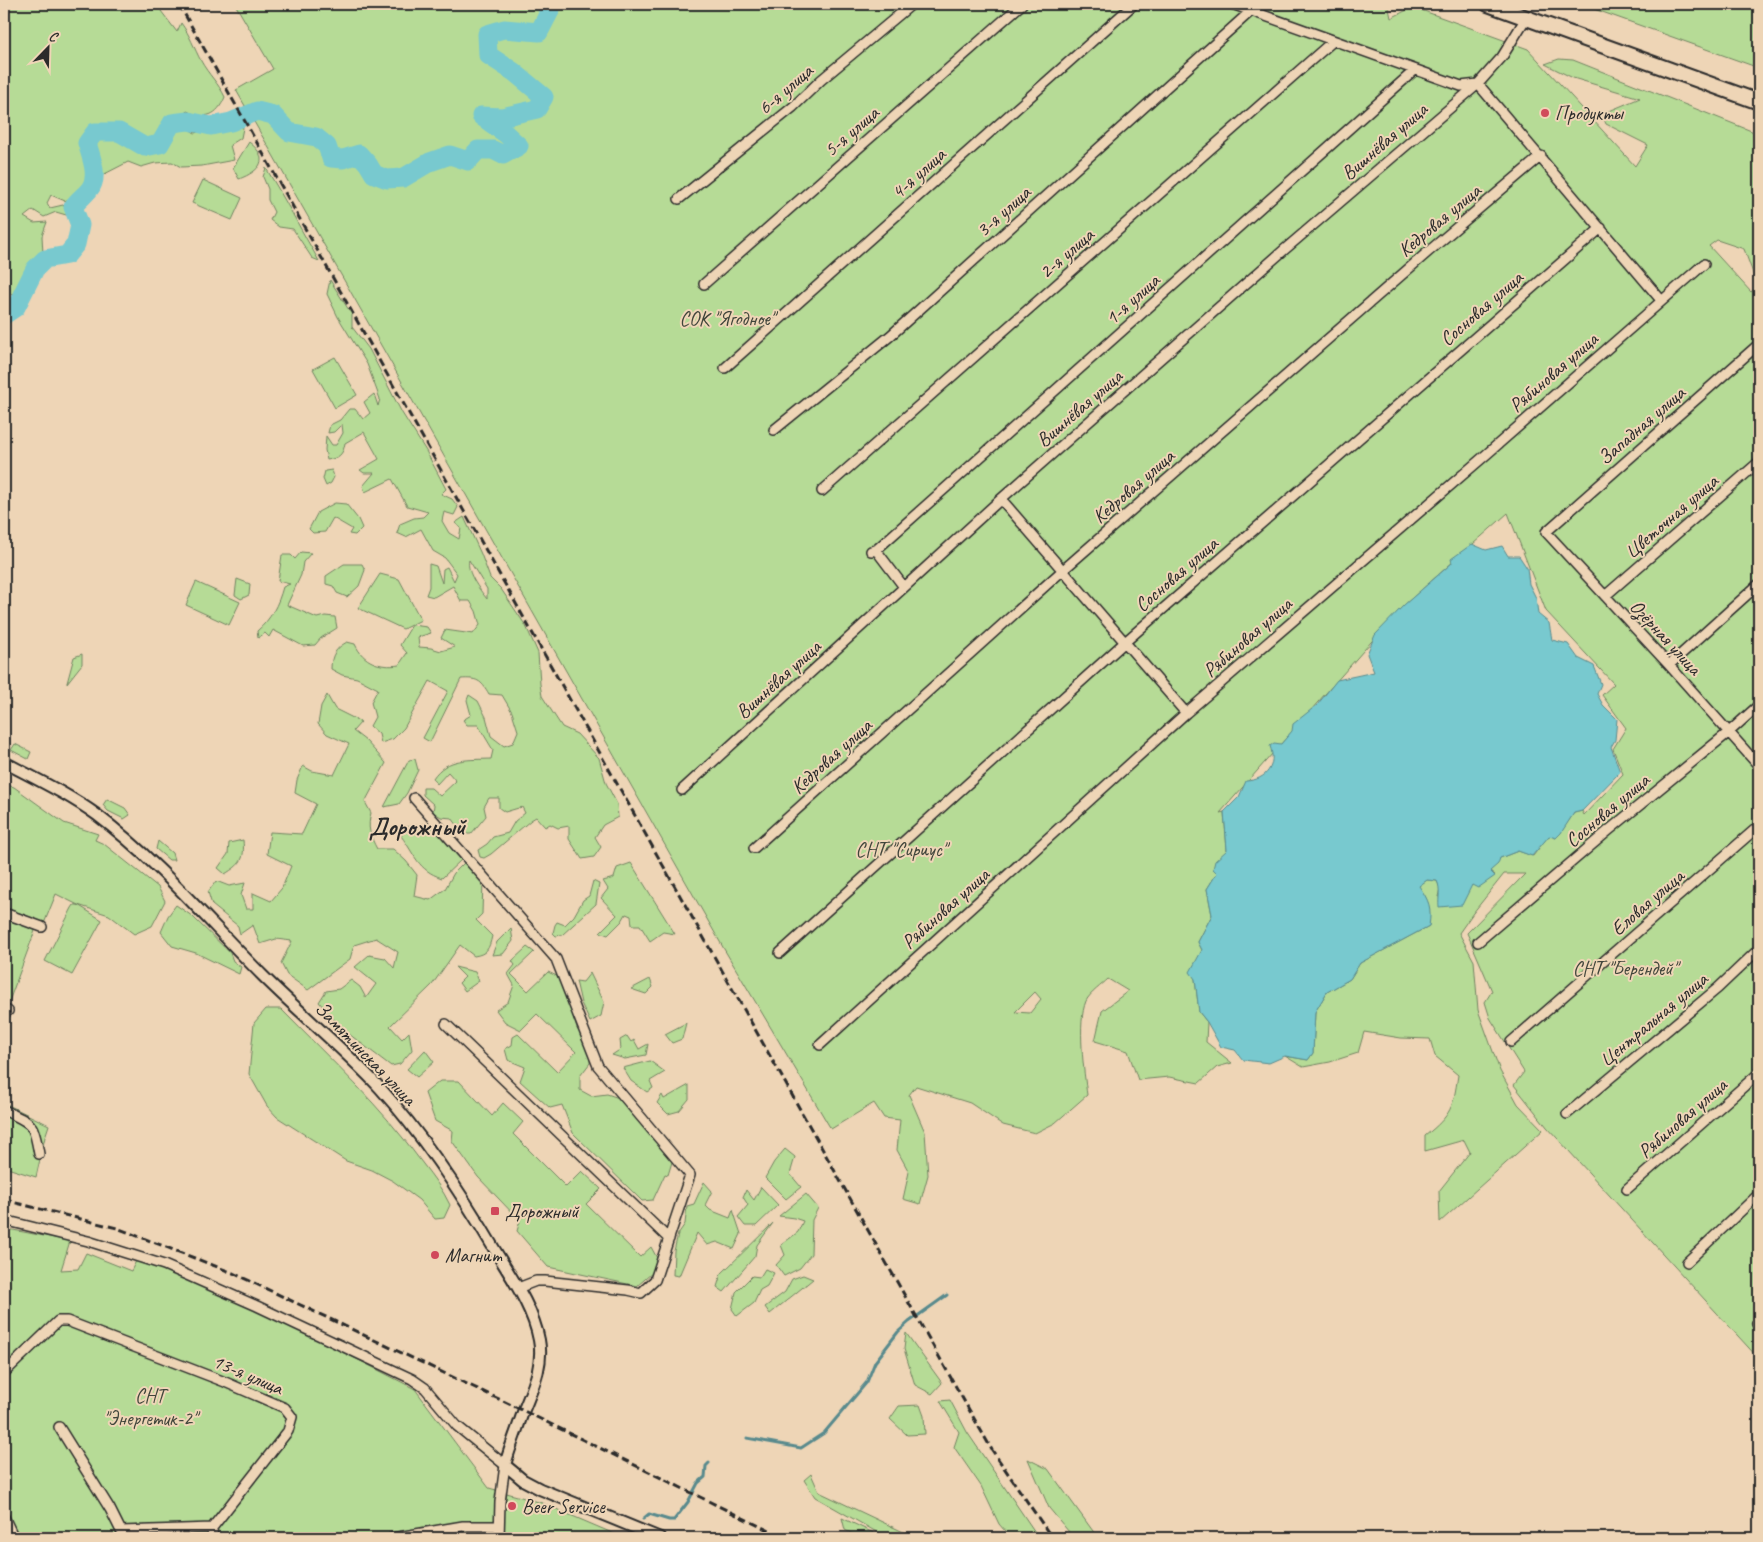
<svg xmlns="http://www.w3.org/2000/svg" width="1763" height="1542" font-family="Caveat,sans-serif">
<rect width="100%" height="100%" fill="#eed5b6"/>
<filter id="ink" filterUnits="userSpaceOnUse"><feTurbulence type="fractalNoise" baseFrequency=".02" numOctaves="2"/><feDisplacementMap in="SourceGraphic" scale="10" xChannelSelector="R" yChannelSelector="G"/><feConvolveMatrix kernelMatrix="1 2 1 2 8 2 1 2 1" color-interpolation-filters="sRGB"/></filter>
<g filter="url(#ink)">
<path fill="#b6db96" stroke="#708360" fill-rule="evenodd" d="M4,4H164L161,11L177,32L181,23C190,35 194,48 201,61C208,74 219,84 225,97C217,116 206,120 187,111L180,117L184,126L195,133L206,129L216,117L230,127V115L239,117L243,128L241,138L230,145L234,160L202,166L181,167L172,162L155,163L141,167L128,162L91,181L80,192L65,201L51,195L47,203L50,208L63,205L73,217L56,212L44,217L33,210L24,217L34,223L47,222L42,236L43,254L33,265V279L25,282L22,292L9,294L4,304Z
M235,4H1388L1391,18L1413,7L1528,49L1635,166L1648,145L1606,124L1602,114L1640,98L1573,78L1545,64L1559,59L1573,60L1759,134V283L1757,284L1744,249L1717,240L1709,246L1751,292L1759,285V1359L1547,1127L1514,1085L1524,1072L1490,1018L1485,1002L1492,991L1467,933L1525,874H1504L1473,913L1459,933L1474,961L1478,1010L1500,1071L1518,1104L1543,1130L1440,1222L1439,1191L1470,1152L1464,1140L1425,1151V1136C1452,1114 1453,1108 1458,1075L1435,1056L1430,1039L1401,1038L1364,1032L1358,1053L1330,1062L1303,1067L1285,1056L1308,1060L1313,1053L1315,1012L1327,992L1350,979L1360,963L1429,926C1430,908 1430,901 1418,886L1427,880L1437,881L1440,888L1438,897L1472,885L1495,875L1490,871L1500,858L1518,851L1533,856L1549,835L1556,838L1561,832L1574,813L1582,811L1584,815L1623,774L1613,749L1626,728L1602,695L1614,684L1546,611L1508,513L1402,607L1220,813L1224,812L1227,850L1217,873L1207,889L1212,915L1198,942L1202,950L1195,979L1199,1012L1207,1022L1206,1042L1232,1063L1217,1067L1199,1083L1169,1077L1138,1080L1128,1051L1095,1041L1102,1011L1128,991L1108,979C1102,985 1090,993 1086,1001C1077,1023 1084,1072 1087,1095L1055,1123L1035,1133L1003,1125L970,1103L916,1086L909,1095L925,1132L928,1175L920,1204L903,1199L909,1172L897,1150L900,1120L884,1118L874,1103L831,1129L724,949L236,90L273,69ZM1035,992L1041,999L1030,1013L1015,1012Z
M1580,4H1759V68Z
M249,142C271,159 260,171 239,179L233,168Z
M266,168C285,199 301,230 319,261L312,258L293,229L279,227L270,220L274,212L268,200V189L263,177Z
M203,180L242,198L232,220L192,203Z
M330,280L352,315V327L369,349L402,413L426,451L446,489L441,494L452,499L458,507L454,515L444,512L442,521L449,533L459,539L461,528L455,523L464,517L481,554L490,578L501,589L526,626L538,653L540,684L542,696L562,727L577,734L599,758L606,783L617,804L618,817L603,825L595,837L601,847L594,857L582,859L569,839V826L558,828L550,824L545,827L536,817L531,820L491,854L484,858L480,857L478,850L487,844L493,837L508,833L515,821L525,813L522,807L505,812L499,808V798H489L484,807L486,816L471,834H464L452,818L441,817L433,812L434,805L423,795V788H431L440,796L456,781L448,772L437,784L433,778C447,757 470,760 491,759L493,750L478,725H467L463,720L471,715L467,700L469,695L478,701L486,717L491,736L504,746L513,743L518,731L512,712L502,695L489,694C481,680 477,678 461,679L430,742L423,738L448,691L430,681L404,728L393,739L381,743L379,734L370,726L375,717L371,702L378,689L357,678L342,675L331,669C331,655 336,648 347,642L355,644C363,662 380,668 399,665L407,653L400,645L412,625L427,627L431,633L418,637L419,647L431,648L441,651L455,647L441,638L445,630L473,634L480,625L476,611L470,601H461L453,586L434,597L426,595L429,587V564L436,566L442,583L443,569L447,567L454,581L457,574L445,558L433,551L421,529L406,537L397,533L400,524L414,518L423,517L428,512L407,506L392,479L365,492L363,486L374,473H364L360,470L379,459L364,432L345,443C343,455 339,458 327,460L325,450L326,436L332,445H336L343,433L342,424L334,432L328,433L330,425L340,420L349,409H355L363,419L370,413L364,402L374,394L378,406L380,399L367,364L338,317L327,294ZM469,560L487,589V599C479,589 466,572 469,560Z
M335,357L357,395L335,408L313,369Z
M332,470L334,477L331,483L326,486L323,479L325,471Z
M335,503L346,504L358,519L362,528L355,535L349,534L352,529L333,518L325,532L313,533L309,529L318,512Z
M301,552L311,553L303,562L301,575L287,605L317,618L325,616L335,617L337,628L321,638L315,645L303,646L273,630L269,637L265,633L258,638L257,631C271,619 278,605 283,587L290,584L278,581L282,555H291L295,559Z
M344,564H362L365,570L359,586L347,597L337,593L333,586L326,584V576Z
M380,574L399,579L421,620L403,629L358,608Z
M237,579L250,584L249,595L241,599L235,595Z
M196,582L240,602L229,625L186,605Z
M82,654V664L67,683L74,657Z
M327,695L335,709L361,722L353,731L366,741L386,763L365,802L371,813C367,827 370,836 377,849H393L406,861L417,875L414,896L430,900L445,889L454,873L465,862L483,880L482,914L476,920L492,936C489,949 487,954 474,956L460,945L432,985L390,1026L402,1039L409,1032L412,1050L400,1064L391,1066L341,1028L319,1002L326,991L339,989L351,980L360,987L366,998L376,984L355,967L369,955L385,958L394,968L398,952L376,938L354,945L350,959L308,990L287,975L281,963L292,941L276,939L260,944L253,925L240,934L238,926L212,905L208,892L216,881L229,886L245,883L241,895L246,909H253V893L271,901L282,888L291,866L267,854L270,832L302,834L316,804L295,793L297,780L303,766L312,771L334,775L349,744L327,734L318,724L321,706Z
M15,744L31,752L28,759L11,750Z
M415,759L418,770L407,793L399,804L384,807L409,760Z
M4,784L14,787L64,823L98,834L95,840L104,844L158,887L165,901L152,926L134,934L109,915L78,905L102,920L72,975L45,961L72,908L74,905H78L56,894L41,931L36,928L4,1015Z
M107,799L125,808L130,815L124,819L108,811L103,805Z
M429,823L461,860L442,878C417,870 415,854 401,836L407,827Z
M243,840C245,860 241,864 225,874L218,868L228,854L229,843Z
M158,841L172,853L174,860H169L156,849Z
M631,863L675,934L663,932L650,941L640,925H632L631,916L626,914L622,921L608,935L600,932L617,915L601,898L608,889L603,881L614,878L617,868Z
M593,881L599,884L596,904L562,935L556,936L553,933L555,925L557,922L565,925L574,916L583,900L589,896Z
M176,905L192,916L230,953L233,961L241,967L239,974L196,953L172,946L161,932L168,916Z
M511,928L513,941L503,954L492,955L497,942Z
M527,947L534,952L511,974L528,991L548,972L561,978L577,1029L590,1046V1063L580,1076V1090L591,1096L607,1094L622,1099L672,1162L668,1175L665,1174L653,1200L642,1201L573,1133L562,1105L550,1108L520,1081L525,1067L508,1060L505,1049L512,1045L513,1037L518,1034L557,1072L576,1052L537,1014L521,1030L505,1022L496,1010L508,1002L514,985L508,974L515,965L512,961Z
M455,967L475,972L479,981L465,991L459,983L465,977Z
M590,973L604,1002L601,1016L590,1022L581,1003L576,981L583,982Z
M650,979L653,987L646,994L631,989Z
M266,1009H281C330,1059 382,1107 423,1164C433,1177 443,1190 450,1205L444,1218L435,1219L419,1200L393,1181L372,1170L346,1161L277,1117L267,1106L249,1074L254,1023Z
M686,1023L682,1039L672,1043L665,1034Z
M627,1036L631,1042L634,1040L639,1049L648,1044L646,1055L625,1059L612,1055L621,1049L620,1040Z
M425,1050L434,1062L417,1077L407,1069Z
M650,1061L665,1072L650,1081L653,1088L647,1092L631,1081L623,1068Z
M440,1081H459L492,1116L503,1103L523,1122L513,1134L566,1187L582,1171L601,1189L586,1204L640,1257L651,1247L657,1258L652,1273L637,1286L548,1267L517,1231L520,1221L478,1177L452,1141L453,1131L435,1121L425,1093Z
M689,1085V1099L679,1111L668,1114L657,1103L662,1095L664,1099Z
M4,1103L49,1125L45,1137L36,1177L4,1167Z
M785,1149L795,1157L790,1174L801,1187L786,1199L765,1178L774,1162Z
M704,1182L712,1191L705,1205L710,1210L730,1218L733,1210L741,1234L734,1249L717,1242L707,1245L697,1233L679,1276L673,1275L674,1251L678,1234L685,1224L687,1206L694,1204Z
M761,1187L778,1205L756,1226H745L738,1217L748,1205L743,1197L746,1190L754,1200Z
M806,1194L818,1208L812,1220L811,1254L800,1268L784,1276L776,1265L785,1255L781,1245L798,1232L803,1221L794,1218L779,1216Z
M773,1223L757,1245L755,1256L724,1292L717,1287L721,1274Z
M4,1230H13L70,1241L61,1270L78,1269L86,1253L131,1271L137,1259L188,1278L310,1335L415,1389L489,1488L542,1503L624,1538H4Z
M765,1269L774,1273L767,1286L760,1290L754,1303L737,1316L732,1309L736,1292L752,1276L760,1277Z
M803,1275L813,1279L770,1314L765,1307L785,1292L792,1279Z
M906,1333L942,1383L932,1394L915,1385L904,1349Z
M950,1400L967,1432L1039,1538H1011L999,1524L981,1486L954,1447L959,1432L940,1401Z
M920,1405L924,1416L925,1434L907,1435L890,1419L899,1406Z
M1028,1459L1048,1469L1098,1538H1074L1049,1508Z
M811,1474L819,1492L916,1538H887L815,1497L804,1480Z
M842,1518L884,1538H861L845,1530Z"/>
<path fill="#78c9cf" stroke="#598a8d" d="M1472,544L1486,550L1502,546L1508,556H1519L1527,568L1529,584L1536,598L1538,614L1549,623L1552,640L1568,644L1578,658L1594,666L1601,684L1597,694L1603,705L1617,719L1615,740L1611,747L1620,772L1582,811L1574,813L1561,833L1556,838L1549,836L1532,856L1518,851L1500,858L1498,864L1490,871L1495,876L1478,888L1472,885L1462,905L1439,907C1438,898 1441,889 1437,881L1427,880L1419,886C1429,901 1432,907 1429,926L1360,963L1350,979L1327,992L1315,1012L1313,1053L1308,1060L1285,1056L1269,1063L1243,1060L1235,1050L1221,1047L1207,1022L1199,1012L1195,979L1190,972L1202,950L1198,942L1212,915L1207,889L1217,873L1213,869L1215,861L1227,850L1224,812L1239,797L1246,781C1267,780 1277,765 1270,746L1274,743L1281,744L1292,731L1293,724L1317,705L1337,680L1374,672L1367,654L1375,635L1404,605L1452,563L1451,559Z"/>
<g fill="none" stroke-linecap="round" stroke-linejoin="round">
<path stroke="#598a8d" stroke-width="3" d="M747,1438L801,1448L824,1433L867,1382L875,1362L898,1332L909,1322L947,1295
M643,1519L649,1514L669,1520H674L688,1502L698,1483L705,1477L706,1466L709,1463"/>
<path stroke="#78c9cf" stroke-width="19" d="M4,315L16,307L35,269L45,259L67,255L76,244L80,225L73,207C78,200 84,196 89,190C100,177 91,157 87,143L95,132H119L145,147L160,144L172,123L188,121L211,126L231,122L257,111L273,115L289,132L316,137L327,146L331,158L343,159L359,154L368,164L374,174L387,179L403,178L430,162L450,155L468,161L478,150H493L503,155L519,146L506,134L481,116L502,117L537,109L544,97L514,72L488,55L487,34L504,29L539,32L551,9L544,4"/>
<g stroke="#2b2b2b" stroke-width="12">
<path id="minor" d="M1232,4L1461,86L1478,84L1661,300
M679,199L793,107L821,80L912,4
M704,284L1022,4
M1759,344L1546,532L1669,665L1759,766
M725,368L1134,4
M774,430L890,336L1251,11
M822,491L1333,41
M1001,499L1186,713
M876,550L904,587
M871,551L876,550L1415,70
M1605,596L1759,462
M1669,665L1759,584
M682,790L1001,499L1284,250L1478,84L1502,57L1526,18
M414,798L556,959L598,1066L690,1175L655,1280L641,1293L628,1290L545,1281H536L518,1288
M754,848L1063,570L1429,251L1541,156
M4,913L42,927
M1478,942L1608,831L1729,732L1759,705
M780,953L1125,642L1601,228
M4,1009L8,1011
M446,1024L669,1239
M1511,1042L1759,826
M820,1045L1186,713L1488,453L1704,264
M4,1110C33,1125 33,1120 39,1154
M1567,1114L1718,988L1759,949
M1627,1189L1759,1073
M4,1220L88,1241L164,1265L257,1306L412,1379L425,1388L457,1426L505,1465L500,1502L499,1538
M1687,1262L1759,1194
M1759,1322L1757,1324L1759,1327
M4,1373L58,1321H67L225,1382L285,1408L292,1417L288,1431L212,1528
M59,1427L110,1509L121,1531L212,1528L213,1538
M4,1517L14,1538
M392,1538L463,1526H499"/>
</g>
<g stroke="#2b2b2b" stroke-width="14">
<path id="tertiary" d="M4,762C36,779 68,794 97,815C158,861 208,921 262,975C300,1013 343,1048 380,1088C425,1138 462,1194 496,1252C513,1280 533,1308 539,1340C544,1366 532,1389 523,1412C517,1430 510,1447 505,1465L523,1480L540,1489L660,1538"/>
</g>
<g stroke="#2b2b2b" stroke-width="18">
<path id="primary" d="M1488,4L1759,102"/>
</g>
<use href="#minor" stroke="#eed5b6" stroke-width="9"/>
<use href="#tertiary" stroke="#eed5b6" stroke-width="10"/>
<use href="#primary" stroke="#eed5b6" stroke-width="14"/>
<path stroke="#2b2b2b" stroke-width="3" stroke-dasharray="8 4" stroke-linecap="butt" d="M179,4L951,1378L992,1450L1052,1538
M4,1200L117,1228L233,1273L524,1411L784,1538"/>
</g>
</g>
<g fill="#d1495b" stroke="#eed5b6" stroke-width="2">
<circle cx="1545" cy="113" r="5"/>
<rect x="490" y="1206" width="10" height="10" rx="2.5"/>
<circle cx="435" cy="1255" r="5"/>
<circle cx="512" cy="1506" r="5"/>
</g>
<g text-anchor="middle" stroke-width="4" stroke-linejoin="round" paint-order="stroke">
<g font-size="20" fill="#2b2b2b" stroke="#eed5b6">
<text transform="translate(785 89) rotate(-41)" y="7">6-я улица</text>
<text transform="translate(851 131) rotate(-41)" y="7">5-я улица</text>
<text transform="translate(1384 141) rotate(-41)" y="7">Вишнёвая улица</text>
<text transform="translate(918 173) rotate(-42)" y="7">4-я улица</text>
<text transform="translate(1003 211) rotate(-42)" y="7">3-я улица</text>
<text transform="translate(1439 220) rotate(-40)" y="7">Кедровая улица</text>
<text transform="translate(1066 253) rotate(-41)" y="7">2-я улица</text>
<text transform="translate(1132 299) rotate(-42)" y="7">1-я улица</text>
<text transform="translate(1481 308) rotate(-41)" y="7">Сосновая улица</text>
<text transform="translate(1553 372) rotate(-41)" y="7">Рябиновая улица</text>
<text transform="translate(1079 408) rotate(-41)" y="7">Вишнёвая улица</text>
<text transform="translate(1641 425) rotate(-41)" y="7">Западная улица</text>
<text transform="translate(1133 486) rotate(-41)" y="7">Кедровая улица</text>
<text transform="translate(1671 516) rotate(-41)" y="7">Цветочная улица</text>
<text transform="translate(1176 574) rotate(-41)" y="7">Сосновая улица</text>
<text transform="translate(1247 637) rotate(-41)" y="7">Рябиновая улица</text>
<text transform="translate(1666 637) rotate(47)" y="7">Озёрная улица</text>
<text transform="translate(778 679) rotate(-42)" y="7">Вишнёвая улица</text>
<text transform="translate(831 756) rotate(-42)" y="7">Кедровая улица</text>
<text transform="translate(1607 810) rotate(-40)" y="7">Сосновая улица</text>
<text transform="translate(1647 902) rotate(-41)" y="7">Еловая улица</text>
<text transform="translate(945 908) rotate(-42)" y="7">Рябиновая улица</text>
<text transform="translate(1653 1019) rotate(-40)" y="7">Центральная улица</text>
<text transform="translate(366 1053) rotate(46)" y="7">Замятинская улица</text>
<text transform="translate(1682 1118) rotate(-41)" y="7">Рябиновая улица</text>
<text transform="translate(248 1374) rotate(23)" y="7">13-я улица</text>
</g>
<g font-size="20" fill="#2b2b2b" stroke="#eed5b6" text-anchor="start">
<text x="1555" y="120">Продукты</text>
<text x="505" y="1218">Дорожный</text>
<text x="445" y="1262">Магнит</text>
<text x="522" y="1513">Beer Service</text>
</g>
<g font-size="20" fill="#40453b" stroke="#eed5b6">
<text x="727" y="325">СОК "Ягодное"</text>
<text x="901" y="856">СНТ "Сириус"</text>
<text x="1625" y="975">СНТ "Берендей"</text>
<text x="150" y="1402">СHТ<tspan x="150" dy="23">"Энергетик-2"</tspan></text>
</g>
<g font-size="25" font-weight="bold" fill="#2b2b2b" stroke="#eed5b6">
<text x="417" y="835">Дорожный</text>
</g>
</g>
<rect width="1763" height="1542" fill="none" stroke="#eed5b6" stroke-width="20"/>
<rect x="10" y="10" width="1743" height="1522" fill="none" stroke="#2b2b2b" stroke-width="2" filter="url(#ink)"/>
<g transform="translate(48 48) rotate(23)" stroke="#eed5b6" stroke-width="4" paint-order="stroke">
<path d="M0-4L9 19L0 12L-9 19Z" fill="#2b2b2b"/>
<text y="-8" font-size="14" font-weight="bold" text-anchor="middle" fill="#2b2b2b">С</text>
</g>
</svg>
